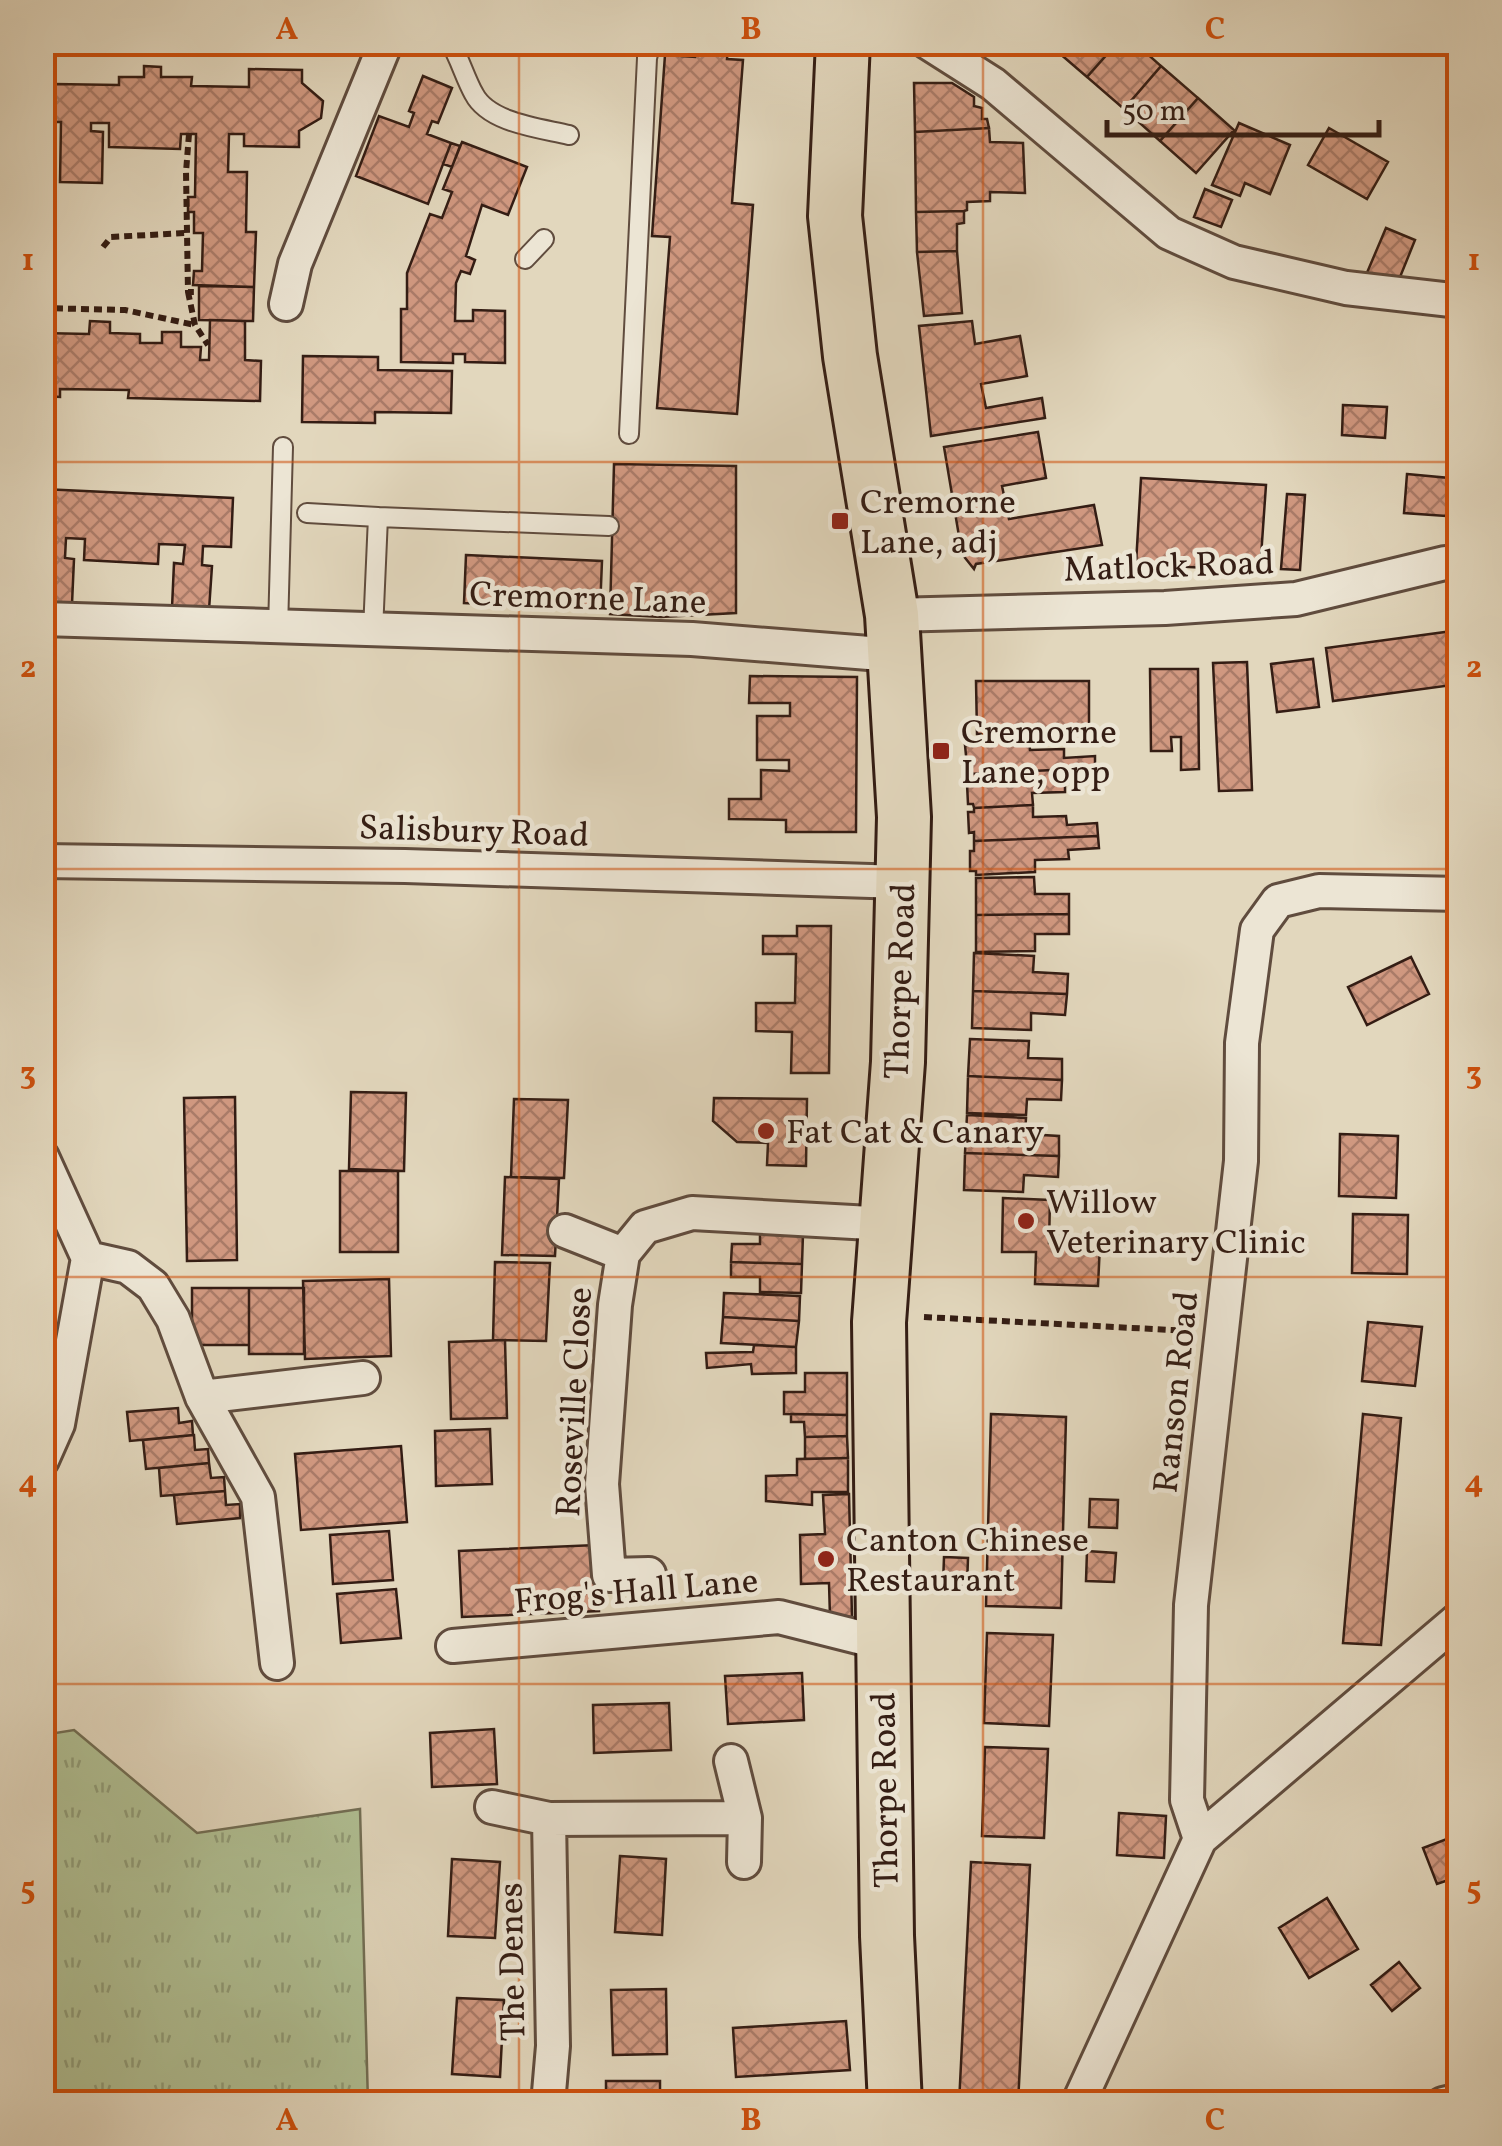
<svg xmlns="http://www.w3.org/2000/svg" width="1502" height="2146" font-family="Vollkorn,serif">
<defs>
<pattern id="grass-tufts" width="24" height="20" patternUnits="userSpaceOnUse" patternTransform="scale(2.5)"><rect width="24" height="20" fill="#b0bf93"/><path d="M3 7l-1-3M5 7V3M7 7l1-3M15 17l-1-3M17 17v-4M19 17l1-3" fill="none" stroke="#909b77"/></pattern>
<pattern id="building-cross-hatch" width="8" height="8" patternUnits="userSpaceOnUse" patternTransform="scale(2.5)"><rect width="8" height="8" fill="#d09880"/><path d="M0 0l8 8M0 8l8-8" fill="none" stroke="#aa7b68"/></pattern>
</defs>
<rect width="100%" height="100%" fill="#e2d7bd"/>
<filter id="stains"><feTurbulence type="fractalNoise" baseFrequency=".002" numOctaves="4"/><feColorMatrix values="0 0 0 0 .2 0 0 0 0 .09 0 0 0 0 .02 0 0 0 .5 -.17"/></filter>
<radialGradient id="worn" r=".72"><stop offset=".6" stop-color="#630" stop-opacity="0"/><stop offset="1" stop-color="#630" stop-opacity=".3"/></radialGradient>
<path fill="url(#grass-tufts)" stroke="#726e54" stroke-width="2.5" d="M74,1730L197,1833L360,1809L368,2103H43V1735Z"/>
<path fill="url(#building-cross-hatch)" stroke="#341d14" stroke-width="2.5" d="M1054,42H1118L1087,77L1051,46Z
M1118,42H1134L1161,66L1124,109L1087,77Z
M696,44L728,46L727,59L743,60L732,203L753,205L737,414L657,408L670,237L652,236L665,55L695,57Z
M144,66L161,67V77H192L191,86L249,87V69L302,70V83L323,101L321,118L299,131V147L244,146V134H229L228,172H247L246,232H256L254,287L193,285L194,271H202L203,233H194V212H188V197H195L196,134H181L180,149L109,147V123H91V131L103,132L102,183L60,182L61,122H54L55,84L119,85V77H144Z
M1161,66L1198,98L1160,141L1124,109Z
M423,76L452,88L438,123L432,121L427,134L451,143L428,204L356,176L379,116L409,127L414,113L409,111Z
M914,83H952L974,97V106L982,108V119H987L989,128L915,132Z
M1198,98L1234,130L1196,173L1160,141Z
M1460,119V157L1447,152Z
M1239,123L1290,145L1270,194L1245,183L1240,196L1212,185Z
M989,128L990,142L1023,143L1025,193L990,192V201L967,202V210L964,211L916,212L915,132Z
M1329,128L1388,162L1367,199L1308,165Z
M462,142L527,167L508,215L482,205L466,256L475,260L470,274L461,271L456,283L455,321H473V310L505,311V363L465,362V354H453V363L401,362V309H407V273L430,214L442,218L452,192L443,189Z
M451,143L460,146L452,167L443,164Z
M1205,189L1232,200L1221,227L1194,217Z
M964,211V223L957,224V251L917,252L916,212Z
M1386,228L1415,240L1396,287L1366,275Z
M957,251L962,313L924,316L917,252Z
M199,286L254,287L253,321L199,320Z
M210,320L245,321V360L261,361L260,401L128,398L129,390L60,389V397L42,396V333L89,334L90,321L110,322V333L140,334V343H162V332H181V347H201L200,360H209Z
M972,321L975,344L1020,336L1027,376L981,384L986,408L1042,398L1045,418L931,436L919,326Z
M303,356L378,357V370L452,371L451,413L375,412V423L302,422Z
M1343,405L1387,407L1385,438L1342,435Z
M1038,432L1046,478L1002,486L1009,519L1094,505L1102,545L976,564L974,569L962,554L944,447Z
M614,464L736,466V613L661,617L610,614Z
M1407,474L1460,479V517L1404,513Z
M1141,478L1266,485L1260,571L1136,564Z
M42,489L233,498L231,547L203,546L202,565L212,566L209,610L172,608L174,563L183,564L185,545L159,544L158,564L84,560L85,539L66,538L65,558L74,559L72,604L42,602V557H47L49,537H42Z
M1287,494L1305,495L1300,570L1281,569Z
M466,555L602,561L600,610L464,603Z
M1460,630V684L1333,701L1326,648Z
M1313,659L1319,707L1277,712L1271,664Z
M1247,662L1252,790L1219,791L1213,663Z
M1150,669H1198L1199,769L1181,770V737H1171L1172,751H1151Z
M750,676L857,677L856,832H786V820L729,819V799H761V770L789,771V760H757V716H790V703H749Z
M976,681H1089V733L977,734Z
M1029,738L1030,750L1064,749V758L1095,756V768L971,774V765L967,766L965,745H971L970,741Z
M1095,768V781L1065,783V792L1032,793L1033,805L974,808L973,804H968L967,784H972L971,774Z
M1033,805V817L1066,816L1067,825L1097,823L1098,836L974,841V832L969,833L968,812H974V808Z
M1449,812H1460V861H1447Z
M1098,836L1099,848L1068,850L1069,859L1035,860V872L976,875V871H970V851H974V841Z
M1034,877L1035,894H1069V914L976,915V878Z
M1069,914V934H1035V951L976,952V915Z
M797,926H831L829,1073H791L792,1032L756,1031V1003H795L796,954H763V936H797Z
M974,953L1034,956L1033,972L1068,974L1067,994L973,991Z
M1411,957L1429,994L1367,1025L1348,987Z
M973,991L1067,994L1065,1015L1031,1013V1030L972,1028Z
M970,1039L1029,1041L1028,1058L1062,1059V1080L968,1076Z
M968,1076L1062,1080L1061,1100L1027,1099L1026,1115L967,1113Z
M351,1092L406,1093L404,1171L349,1169Z
M235,1097L237,1260L187,1261L184,1098Z
M714,1098L807,1099L806,1166L767,1165L768,1143L737,1142L713,1121Z
M514,1099L568,1100L564,1178L511,1177Z
M967,1115L1026,1118L1025,1134L1059,1136V1156L965,1153Z
M1340,1134L1398,1136L1396,1198L1339,1196Z
M965,1153L1059,1156L1058,1177L1024,1175L1023,1192L964,1190Z
M340,1171H398V1252H340Z
M505,1177L559,1179L555,1256L502,1255Z
M1003,1198L1050,1200L1049,1243L1100,1244L1098,1286L1035,1284L1036,1252H1002Z
M1353,1214L1408,1215L1407,1274L1352,1273Z
M760,1233L803,1234L802,1264L731,1262L732,1244H760Z
M495,1262L550,1263L546,1341L493,1340Z
M731,1262L802,1264L801,1293L760,1292V1277H731Z
M389,1279L391,1356L305,1359L303,1281Z
M192,1288H249V1345H192Z
M249,1288H304V1354H249Z
M724,1293L800,1296L799,1321L723,1317Z
M723,1317L799,1321L796,1347L721,1343Z
M1368,1322L1422,1327L1415,1386L1362,1381Z
M505,1340L507,1418L451,1419L449,1342Z
M754,1345L796,1347V1373L752,1374L751,1364L707,1368L706,1353L753,1352Z
M805,1373H847V1415L784,1414V1392H805Z
M1458,1406H1460V1474H1453Z
M178,1408L179,1423L192,1421L193,1435L130,1441L127,1412Z
M791,1414L847,1415V1436L805,1437L804,1422H791Z
M991,1414L1066,1417L1061,1608L986,1606Z
M1363,1414L1401,1418L1381,1645L1343,1643Z
M490,1429L492,1484L436,1486L435,1431Z
M194,1435L195,1450L208,1449L209,1463L146,1469L143,1440Z
M847,1436L848,1458L805,1459V1437Z
M401,1446L407,1522L301,1530L295,1454Z
M848,1458V1492H812V1505L766,1501V1476L797,1475V1459Z
M209,1463L211,1478L224,1477L225,1491L161,1496L159,1468Z
M225,1491L226,1505L240,1504V1518L177,1524L174,1495Z
M849,1494L852,1617H830L829,1583L801,1584L800,1535L825,1534L823,1495Z
M1090,1499L1118,1500L1117,1528L1089,1527Z
M389,1531L393,1580L333,1584L330,1535Z
M596,1545L599,1611L462,1617L459,1551Z
M1087,1551L1116,1553L1114,1582L1086,1581Z
M944,1557L968,1558L967,1586L943,1585Z
M396,1589L401,1638L341,1643L337,1594Z
M987,1633L1053,1635L1049,1726L984,1723Z
M42,1647L49,1704L42,1705Z
M802,1673L804,1720L728,1724L725,1676Z
M669,1703L671,1750L594,1753L593,1705Z
M494,1729L497,1784L432,1787L430,1733Z
M985,1747L1048,1749L1044,1838L982,1836Z
M1119,1813L1166,1816L1164,1858L1117,1855Z
M1460,1834V1876L1437,1884L1423,1848Z
M620,1856L666,1859L662,1935L615,1932Z
M452,1859L500,1862L495,1938L448,1936Z
M971,1862L1030,1865L1018,2104H959Z
M1327,1898L1358,1949L1309,1978L1279,1928Z
M1399,1962L1420,1988L1392,2011L1371,1985Z
M666,1989L667,2054L613,2055L611,1990Z
M457,1998L504,2000L500,2077L452,2074Z
M846,2021L850,2070L736,2077L733,2028Z
M606,2081H660V2104H606Z"/>
<g fill="none" stroke-linecap="round" stroke-linejoin="round">
<g stroke="#604c3e" stroke-width="22">
<path id="lane" d="M450,42C460,59 465,78 474,94C489,123 540,128 569,135
M525,259L544,239
M629,434L647,58L651,42
M307,513L378,517
M278,629L283,447
M373,631L378,517L609,526"/>
</g>
<g stroke="#604c3e" stroke-width="38">
<path id="street" d="M927,42L993,84L1169,233L1234,262L1346,288L1460,301
M286,304L295,264L386,42
M892,615L1165,608L1296,599L1445,563
M42,619L692,639L869,653L894,652
M42,861L405,866L902,882
M42,1157L88,1258L58,1424L42,1460
M565,1231L623,1254
M88,1258L128,1267L153,1286L173,1319L202,1397L258,1497L277,1663
M202,1397L363,1378
M649,1574L609,1575L602,1484L615,1305L623,1254L645,1227L692,1213L889,1224
M453,1646L779,1617L882,1643
M731,1761L745,1818
M492,1807L549,1819
M1200,1839L1187,1800L1191,1605L1241,1161L1242,1043L1257,930L1278,901L1319,891L1460,894
M548,2104L553,2046L549,1819L745,1818L744,1862
M1078,2104L1200,1839L1460,1618
M1443,2104L1460,2100"/>
</g>
<g stroke="#341d14" stroke-width="58">
<path id="primary" d="M843,42L835,216L850,356L892,615L904,817L898,1062L879,1322L887,1936L895,2104"/>
</g>
<path stroke="#341d14" stroke-width="6" stroke-dasharray="8 5" stroke-linecap="butt" d="M189,134L186,172L188,292H199
M103,247L111,237L186,233
M188,292L195,325L208,345
M42,308L125,310L195,325
M924,1317L1191,1331"/>
<use href="#lane" stroke="#ece5d4" stroke-width="18"/>
<use href="#street" stroke="#ece5d4" stroke-width="32"/>
<use href="#primary" stroke="#e2d7bd" stroke-width="52"/>
</g>
<path fill="none" stroke="#cd500d" stroke-width="2.5" stroke-opacity="0.55" d="M519,42V2104M983,42V2104M42,462H1460M42,869H1460M42,1277H1460M42,1684H1460"/>
<g fill="#8f2418" stroke="#ece5d4" stroke-width="4">
<rect x="830" y="511" width="20" height="20" rx="5"/>
<rect x="931" y="741" width="20" height="20" rx="5"/>
<circle cx="766" cy="1131" r="10"/>
<circle cx="1026" cy="1221" r="10"/>
<circle cx="826" cy="1559" r="10"/>
</g>
<g text-anchor="middle" stroke-width="9" stroke-linejoin="round" paint-order="stroke">
<g font-size="35" fill="#341d14" stroke="#ece5d4" text-anchor="start">
<text x="860" y="513">Cremorne<tspan x="860" dy="40">Lane, adj</tspan></text>
<text x="961" y="743">Cremorne<tspan x="961" dy="40">Lane, opp</tspan></text>
<text x="786" y="1143">Fat Cat &amp; Canary</text>
<text x="1046" y="1213">Willow<tspan x="1046" dy="40">Veterinary Clinic</tspan></text>
<text x="846" y="1551">Canton Chinese<tspan x="846" dy="40">Restaurant</tspan></text>
</g>
<g font-size="35" fill="#341d14" stroke="#ece5d4">
<text transform="translate(1169 565) rotate(-2)" y="12">Matlock Road</text>
<text transform="translate(588 597) rotate(2)" y="12">Cremorne Lane</text>
<text transform="translate(474 830) rotate(2)" y="12">Salisbury Road</text>
<text transform="translate(899 981) rotate(-88)" y="12">Thorpe Road</text>
<text transform="translate(1175 1392) rotate(-84)" y="12">Ranson Road</text>
<text transform="translate(573 1402) rotate(-87)" y="12">Roseville Close</text>
<text transform="translate(636 1590) rotate(-5)" y="12">Frog's Hall Lane</text>
<text transform="translate(884 1790) rotate(-91)" y="12">Thorpe Road</text>
<text transform="translate(511 1962) rotate(-91)" y="12">The Denes</text>
</g>
</g>
<rect width="1502" height="2146" fill="none" stroke="#e2d7bd" stroke-width="110"/>
<path d="M1107 120v15h272v-15" fill="none" stroke="#341d14" stroke-width="5"/>
<text x="1122" y="120" font-size="30" fill="#341d14" stroke="#ece5d4" stroke-width="8" paint-order="stroke">50 m</text>
<rect x="55" y="55" width="1392" height="2036" fill="none" stroke="#cd500d" stroke-width="4"/>
<g font-size="32" text-anchor="middle" font-weight="bold" fill="#cd500d">
<text x="287" y="39">A</text>
<text x="751" y="39">B</text>
<text x="1215" y="39">C</text>
<text x="28" y="270">1</text>
<text x="1474" y="270">1</text>
<text x="28" y="677">2</text>
<text x="1474" y="677">2</text>
<text x="28" y="1084">3</text>
<text x="1474" y="1084">3</text>
<text x="28" y="1492">4</text>
<text x="1474" y="1492">4</text>
<text x="28" y="1899">5</text>
<text x="1474" y="1899">5</text>
<text x="287" y="2130">A</text>
<text x="751" y="2130">B</text>
<text x="1215" y="2130">C</text>
</g>
<rect width="100%" height="100%" filter="url(#stains)"/>
<rect width="100%" height="100%" fill="url(#worn)"/>
</svg>
